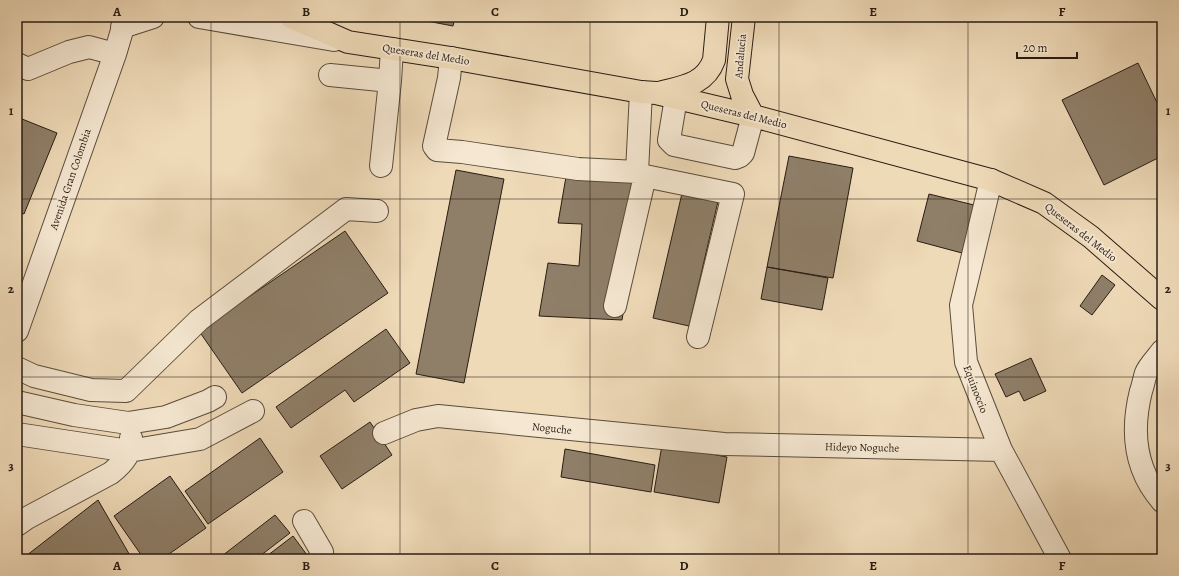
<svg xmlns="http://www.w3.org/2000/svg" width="1179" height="576" font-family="Alegreya,serif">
<rect width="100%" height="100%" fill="#efdab8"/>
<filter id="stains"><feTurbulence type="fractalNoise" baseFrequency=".005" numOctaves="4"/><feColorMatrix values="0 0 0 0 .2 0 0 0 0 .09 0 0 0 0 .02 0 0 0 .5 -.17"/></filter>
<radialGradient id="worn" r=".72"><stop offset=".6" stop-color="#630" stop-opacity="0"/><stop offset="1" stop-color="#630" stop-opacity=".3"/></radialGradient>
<path fill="#8f7f69" stroke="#281c13" d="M406,17H455L453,26Z
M1138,63L1162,113V156L1104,185L1062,100Z
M17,117L57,133L24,214L17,211Z
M789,156L853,168L833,278L767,267Z
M456,170L504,179L464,383L416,374Z
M567,171L634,178L630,270L622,320L539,316L548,263L579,266L582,224L558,223Z
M683,189L719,197L689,326L653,318Z
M929,194L974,205L962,253L917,241Z
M345,231L388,293L242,393L199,331Z
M767,267L828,278L822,310L761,299Z
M1102,275L1115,285L1092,315L1080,306Z
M386,329L410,363L354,402L345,390L291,428L276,407Z
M1031,358L1046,391L1024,401L1019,391L1006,397L995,374Z
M370,422L392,455L342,489L320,456Z
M260,438L283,472L208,524L185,491Z
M662,445L727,457L719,503L654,492Z
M565,449L655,465L651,492L561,477Z
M170,476L206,528L162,559H144L114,516Z
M98,500L132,559H22Z
M275,515L290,533L256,559H218Z
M293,536L307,555L303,559H263Z"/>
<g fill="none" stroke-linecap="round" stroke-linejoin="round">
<g stroke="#5a4c3c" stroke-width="24">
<path id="minor" d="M199,17L334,40
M122,27L153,17
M451,58L449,78L434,146L437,150L462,152L578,169L637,172L645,176L733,194L698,337
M17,64L28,69L69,52L89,47L115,54
M330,75L390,81L381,166
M390,81L392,49
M676,98L669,140L674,145L735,158L740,156L743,153L753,116
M637,172L641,92
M991,180L961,305L966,362L1001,450L1060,559
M615,306L645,176
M17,331L115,54L126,17
M1162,351C1157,358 1149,366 1146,373C1144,379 1143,386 1141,391C1131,431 1134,469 1162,501
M17,368L34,376L91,390L126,391L199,320L346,209L377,211
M17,402L74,415L128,423L166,417L208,401L215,397
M384,433L416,420L438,416L724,444L1001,450
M17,434L129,451L200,439L253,411
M304,521L322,552L319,559
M17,525L27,518L111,473C121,465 133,452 131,438"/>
</g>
<g stroke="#281c13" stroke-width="24">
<path id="major" d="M291,17L348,42L451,58L641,92L656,93L753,116L991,180L1044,203L1091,237L1162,299
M744,17L737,79L742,95L753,116
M659,93C682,87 705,85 714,60L718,17"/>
</g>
<use href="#minor" stroke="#f5e7d1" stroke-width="22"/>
<use href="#major" stroke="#efdab8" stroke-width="22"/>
</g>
<path fill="none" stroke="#281c13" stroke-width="1" stroke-opacity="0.55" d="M211,17V559M400,17V559M590,17V559M779,17V559M968,17V559M17,199H1162M17,377H1162"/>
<g text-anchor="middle" stroke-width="4" stroke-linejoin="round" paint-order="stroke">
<g font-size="11" fill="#281c13" stroke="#f5e7d1">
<text transform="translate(426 54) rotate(9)" y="4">Queseras del Medio</text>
<text transform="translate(740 56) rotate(-85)" y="4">Andalucia</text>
<text transform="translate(744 114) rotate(14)" y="4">Queseras del Medio</text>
<text transform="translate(70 179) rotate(-71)" y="4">Avenida Gran Colombia</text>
<text transform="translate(1081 232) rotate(38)" y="4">Queseras del Medio</text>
<text transform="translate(976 389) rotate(69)" y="4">Equinoccio</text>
<text transform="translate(552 428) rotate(6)" y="4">Noguche</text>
<text transform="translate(862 447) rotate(1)" y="4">Hideyo Noguche</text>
</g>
</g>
<rect width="1179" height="576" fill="none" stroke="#efdab8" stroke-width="44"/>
<path d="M1017 52v6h60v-6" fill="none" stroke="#281c13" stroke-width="2"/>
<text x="1023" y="52" font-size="12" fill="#281c13" stroke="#f5e7d1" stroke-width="3" paint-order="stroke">20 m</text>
<rect x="22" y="22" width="1135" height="532" fill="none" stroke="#281c13" stroke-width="1.5"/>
<g font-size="13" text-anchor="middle" font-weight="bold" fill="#281c13">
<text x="117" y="16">A</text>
<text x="306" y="16">B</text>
<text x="495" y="16">C</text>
<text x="684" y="16">D</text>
<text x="873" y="16">E</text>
<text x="1062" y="16">F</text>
<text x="11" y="115">1</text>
<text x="1168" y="115">1</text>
<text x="11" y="293">2</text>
<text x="1168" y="293">2</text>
<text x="11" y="470">3</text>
<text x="1168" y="470">3</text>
<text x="117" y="570">A</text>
<text x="306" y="570">B</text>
<text x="495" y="570">C</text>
<text x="684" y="570">D</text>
<text x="873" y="570">E</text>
<text x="1062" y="570">F</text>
</g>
<rect width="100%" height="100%" filter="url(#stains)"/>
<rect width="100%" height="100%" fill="url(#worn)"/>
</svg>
